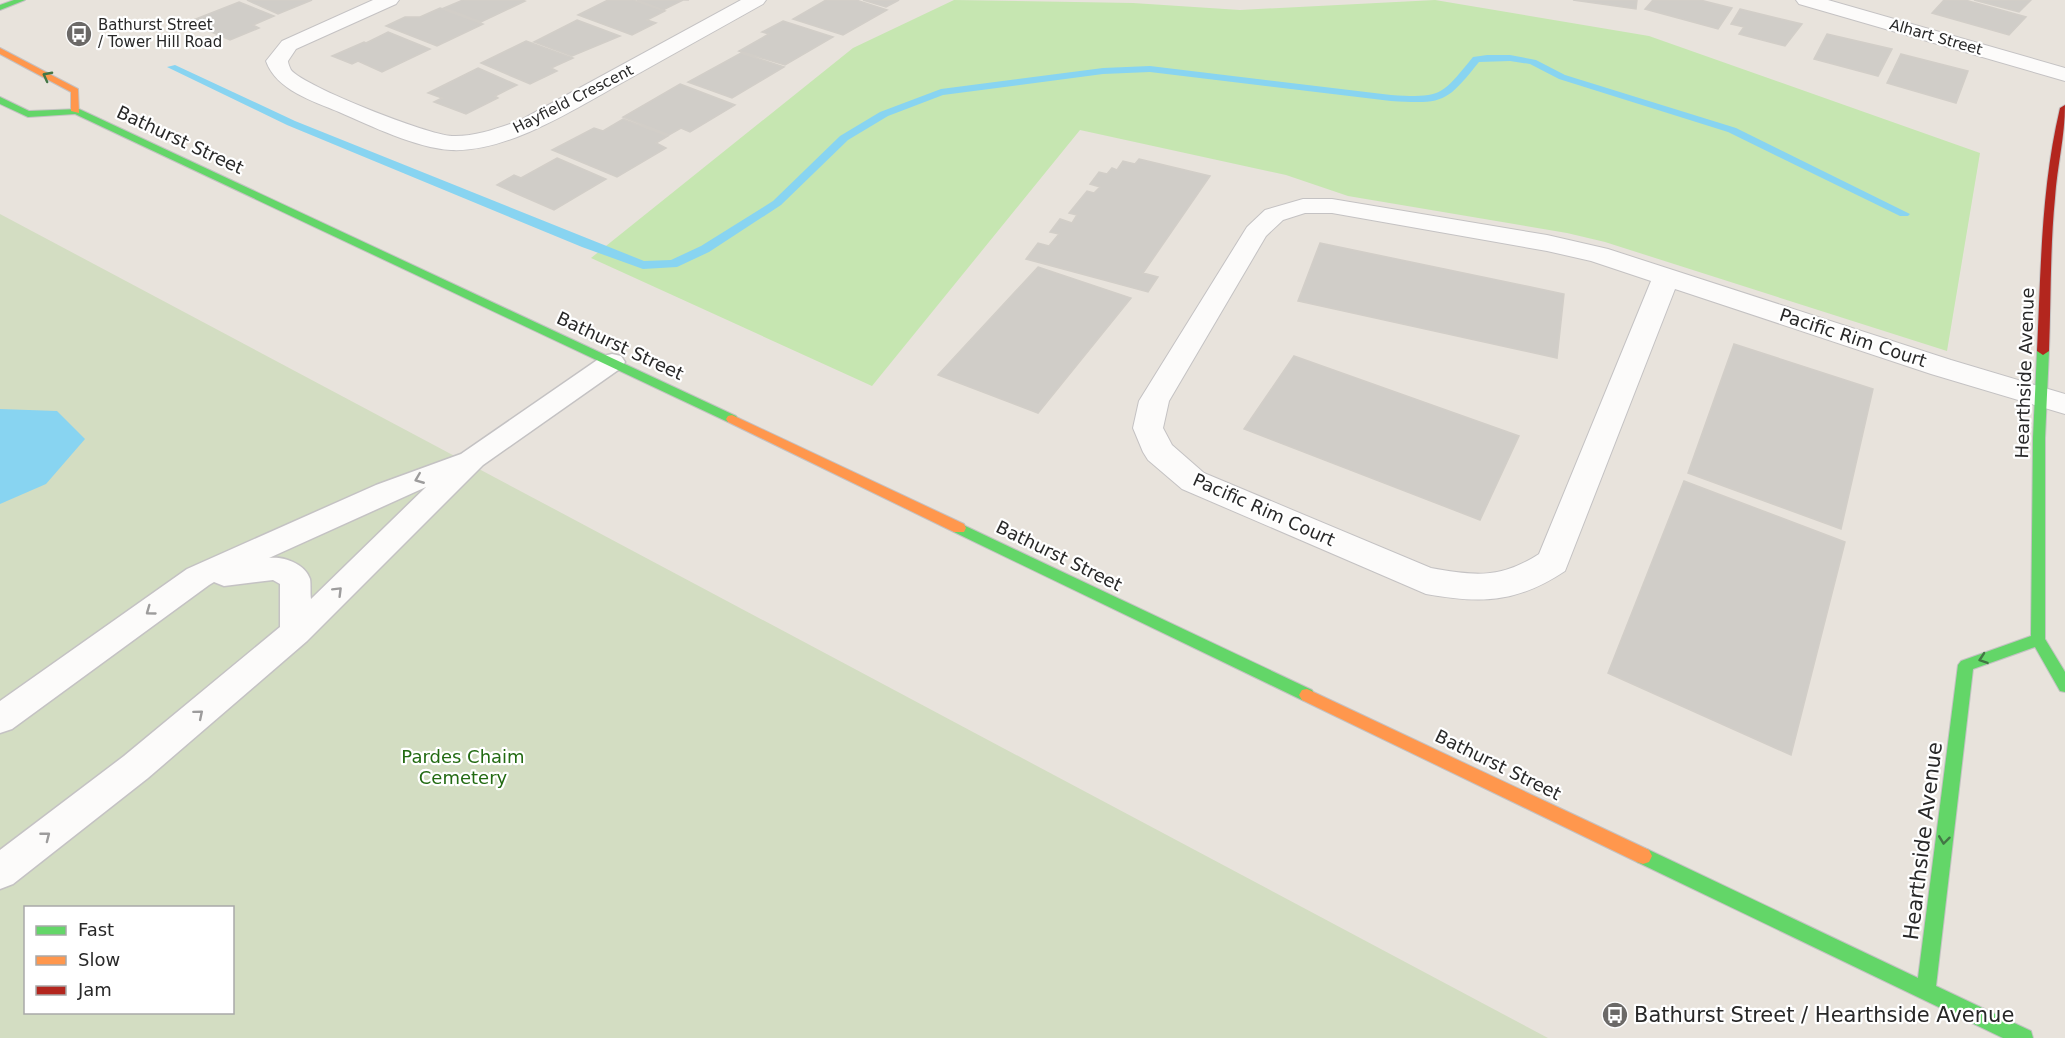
<svg xmlns="http://www.w3.org/2000/svg" width="2065" height="1038" font-family="'DejaVu Sans',sans-serif">
<rect width="100%" height="100%" fill="#e8e3dc"/>
<path fill="#c6e6b1" d="M954,0L1133,3L1240,10L1435,0L1649,36L1980,153L1947,351L1605,242L1567,233L1348,196L1286,175L1080,130L872,386L591,258L853,48Z"/>
<path fill="#d3ddc2" fill-rule="evenodd" d="M0,214L1548,1038H0ZM26,908H232V1012H26Z"/>
<path fill="#88d4f1" d="M0,409L57,411L85,439L46,484L0,504Z"/>
<g fill="none" stroke-linecap="round" stroke-linejoin="round">
<path fill="#88d4f1" fill-rule="evenodd" d="M1487,55H1510L1536,60L1565,75L1736,128L1910,214L1908,216H1900L1728,132L1559,79L1530,64L1510,61L1479,62C1446,103 1444,104 1391,101L1150,72L1103,74L943,95L888,116L848,140L781,205L709,252L677,267L643,269L582,247L287,125L167,67L175,65L295,121L644,261L671,260L701,246L773,201L840,136L880,112L941,89L1103,68L1150,66L1391,95C1442,98 1441,96 1473,57Z"/>
</g>
<path fill="#d0cdc8" stroke="#d2cec8" stroke-width="1.5" d="M247,0H312L278,14Z
M463,0H522L525,1L481,22L444,8Z
M608,0H633L665,11L647,20L656,23L632,35L578,15Z
M637,0H689H683L663,10Z
M826,0H856L887,10L843,35L793,19Z
M863,0H899L886,7Z
M1573,0H1637L1636,9Z
M1653,0H1700L1732,8L1718,29L1645,9Z
M1944,0H1965L2026,17L2009,35L1932,13Z
M1974,0H2031L2019,12Z
M239,2L274,16L253,25L259,28L230,40L188,22Z
M440,8L483,24L437,46L386,26L405,17H420Z
M1740,9L1802,24L1785,46L1739,34L1744,27L1731,24Z
M577,20L620,36L572,56L534,42Z
M783,21L833,37L785,65L739,51L769,34L762,32Z
M388,32L430,49L382,72L358,61L352,64L332,56L364,42L366,43Z
M1827,34L1892,49L1878,76L1814,59Z
M526,41L573,58L551,68L557,71L530,84L481,63Z
M741,53L784,67L732,98L688,82Z
M1901,54L1968,71L1956,103L1887,83Z
M478,68L517,85L495,96L498,98L466,114L434,102L442,98L428,93Z
M680,84L735,105L690,132L681,128L669,135L623,117Z
M623,119L668,136L656,143L666,148L617,177L552,150L594,128L603,131Z
M557,158L606,179L554,210L497,185L514,175L521,178Z
M1139,159L1210,176L1143,273L1158,277L1148,292L1026,259L1038,243L1049,246L1059,234L1050,232L1060,219L1072,223L1077,215L1069,213L1087,191L1094,193L1100,187L1090,184L1099,172L1107,174L1112,168L1117,170L1123,161L1135,164Z
M1320,243L1564,294L1557,358L1298,301Z
M1038,267L1131,298L1038,413L938,375Z
M1734,344L1873,389L1841,529L1688,473Z
M1294,356L1519,436L1480,520L1244,429Z
M1684,481L1845,542L1791,755L1608,673Z"/>
<g fill="none" stroke-linecap="round" stroke-linejoin="round">
<g stroke="#c4c2c3" stroke-width="3">
<path id="lane" d="M612,354L621,356L625,362L621,368L483,465L307,641L148,778L13,884L0,889V850L124,756L280,627V584L273,580L224,586L214,582L209,585L12,729L0,733V701L187,569L376,485L461,454L603,356ZM426,487L311,599C310,593 311,585 310,579C305,563 282,556 269,558Z"/>
</g>
<g stroke="#c4c2c3" stroke-width="2">
<path id="street" d="M373,0H399L396,4L296,49L288,61C288,63 290,68 291,70C305,87 428,135 452,136C475,137 498,128 519,121L741,0H766L763,4C718,29 672,55 627,80C578,107 508,153 451,150C416,148 371,126 339,112C313,101 276,90 266,61L282,41Z
M1796,0H1828L2065,68V81L1799,4Z
M1303,199H1332L1547,235L1608,249L1951,360L2065,394V414L1931,374L1675,289L1565,571C1517,603 1481,604 1426,594L1182,489L1148,460L1143,452L1133,428L1139,401L1247,227L1265,210ZM1305,213H1332L1547,251L1591,261L1651,281L1539,554C1500,579 1475,576 1431,568L1204,473L1172,445L1163,428L1169,401L1266,236L1283,220Z"/>
</g>
<g stroke="#c4c2c3" stroke-width="2">
<path id="fast" d="M14,0H25L0,10V5Z
M0,97L29,111L79,109L736,416L738,419L736,422H728L75,114L28,117L0,104Z
M2043,347L2049,351L2045,438V639L2065,672V692L2060,691L2035,647L1973,669L1936,986L2031,1031L2033,1038H2003L1637,862L1634,856L1637,850L1643,848L1649,850L1918,978L1958,665L1961,661L2031,636L2033,438L2037,351Z
M959,523L1312,690L1315,695L1312,700L1307,701L1302,700L954,532L952,528Z"/>
</g>
<g stroke="#c4c2c3" stroke-width="2">
<path id="slow" d="M0,48L78,89L79,113L71,111V92L0,54Z
M732,415L964,524L966,528L964,532H954L728,422L726,419L728,416Z
M1307,689L1649,850L1652,856L1649,862L1643,864L1637,862L1302,700L1299,695L1302,690Z"/>
</g>
<g stroke="#c4c2c3" stroke-width="2">
<path id="jam" d="M2065,105C2065,136 2057,167 2055,198C2050,248 2051,300 2049,351L2043,355L2037,351C2041,269 2041,188 2060,108Z"/>
</g>
<use href="#lane" fill="#fcfbfa" fill-rule="evenodd"/>
<use href="#street" fill="#fcfbfa" fill-rule="evenodd"/>
<use href="#fast" fill="#63d668" fill-rule="evenodd"/>
<use href="#slow" fill="#ff974d" fill-rule="evenodd"/>
<use href="#jam" fill="#b3261e" fill-rule="evenodd"/>
</g>
<defs><path id="oneway-chevron" d="M-2-3.5L2.5 0L-2 3.5" fill="none" stroke-width="1.6" stroke-linecap="round" stroke-linejoin="round" transform="scale(1.5)"/></defs>
<g stroke="#437645">
<use href="#oneway-chevron" transform="translate(47 76) rotate(-152)"/>
<use href="#oneway-chevron" transform="translate(1983 659) rotate(161)"/>
<use href="#oneway-chevron" transform="translate(1944 840) rotate(97)"/>
</g>
<g stroke="#9d9c9c">
<use href="#oneway-chevron" transform="translate(419 479) rotate(158)"/>
<use href="#oneway-chevron" transform="translate(338 591) rotate(-45)"/>
<use href="#oneway-chevron" transform="translate(150 611) rotate(144)"/>
<use href="#oneway-chevron" transform="translate(199 714) rotate(-40)"/>
<use href="#oneway-chevron" transform="translate(46 836) rotate(-38)"/>
</g>
<defs>
<g id="bus-disc" transform="scale(1.35)"><circle r="9.5" fill="#6b6967" stroke="#fff"/><path d="M-5-6H5V4H4V6H2V4H-2V6H-4V4H-5ZM-3.5-4V0h7V-4ZM-3.5 1.2v1.5H-2V1.2ZM2 1.2v1.5H3.5V1.2Z" fill="#fff"/></g>
</defs>
<g fill-rule="evenodd">
<use href="#bus-disc" x="79" y="34"/>
<use href="#bus-disc" x="1615" y="1015"/>
</g>
<g text-anchor="middle" stroke-width="4.5" stroke-linejoin="round" paint-order="stroke">
<g font-size="15" fill="#282828" stroke="#fff" text-anchor="start">
<text x="98" y="30">Bathurst Street<tspan x="98" dy="17">/ Tower Hill Road</tspan></text>
</g>
<g font-size="15" fill="#282828" stroke="#fff">
<text transform="translate(1936 37) rotate(16)" y="5">Alhart Street</text>
<text transform="translate(573 99) rotate(-27)" y="5">Hayfield Crescent</text>
</g>
<g font-size="18" fill="#282828" stroke="#fff">
<text transform="translate(180 140) rotate(25)" y="6">Bathurst Street</text>
<text transform="translate(1853 338) rotate(18)" y="6">Pacific Rim Court</text>
<text transform="translate(620 346) rotate(25)" y="6">Bathurst Street</text>
<text transform="translate(2025 373) rotate(-88)" y="6">Hearthside Avenue</text>
<text transform="translate(1264 510) rotate(24)" y="6">Pacific Rim Court</text>
<text transform="translate(1059 556) rotate(26)" y="6">Bathurst Street</text>
<text transform="translate(1498 765) rotate(26)" y="6">Bathurst Street</text>
</g>
<g font-size="18" fill="#226a12" stroke="#fff">
<text x="463" y="763">Pardes Chaim<tspan x="463" dy="21">Cemetery</tspan></text>
</g>
<g font-size="21" fill="#282828" stroke="#fff">
<text transform="translate(1923 841) rotate(-83)" y="7">Hearthside Avenue</text>
</g>
<g font-size="21" fill="#282828" stroke="#fff" text-anchor="start">
<text x="1634" y="1022">Bathurst Street / Hearthside Avenue</text>
</g>
</g>
<rect x="24" y="906" width="210" height="108" fill="#ffffff" stroke="#a9a9a9" stroke-width="1.5"/>
<rect x="36" y="926" width="30" height="9" fill="#63d668" stroke="#a9a9a9" stroke-width="1.5"/>
<text x="78" y="936" font-size="18" fill="#282828">Fast</text>
<rect x="36" y="956" width="30" height="9" fill="#ff974d" stroke="#a9a9a9" stroke-width="1.5"/>
<text x="78" y="966" font-size="18" fill="#282828">Slow</text>
<rect x="36" y="986" width="30" height="9" fill="#b3261e" stroke="#a9a9a9" stroke-width="1.5"/>
<text x="78" y="996" font-size="18" fill="#282828">Jam</text>
</svg>
